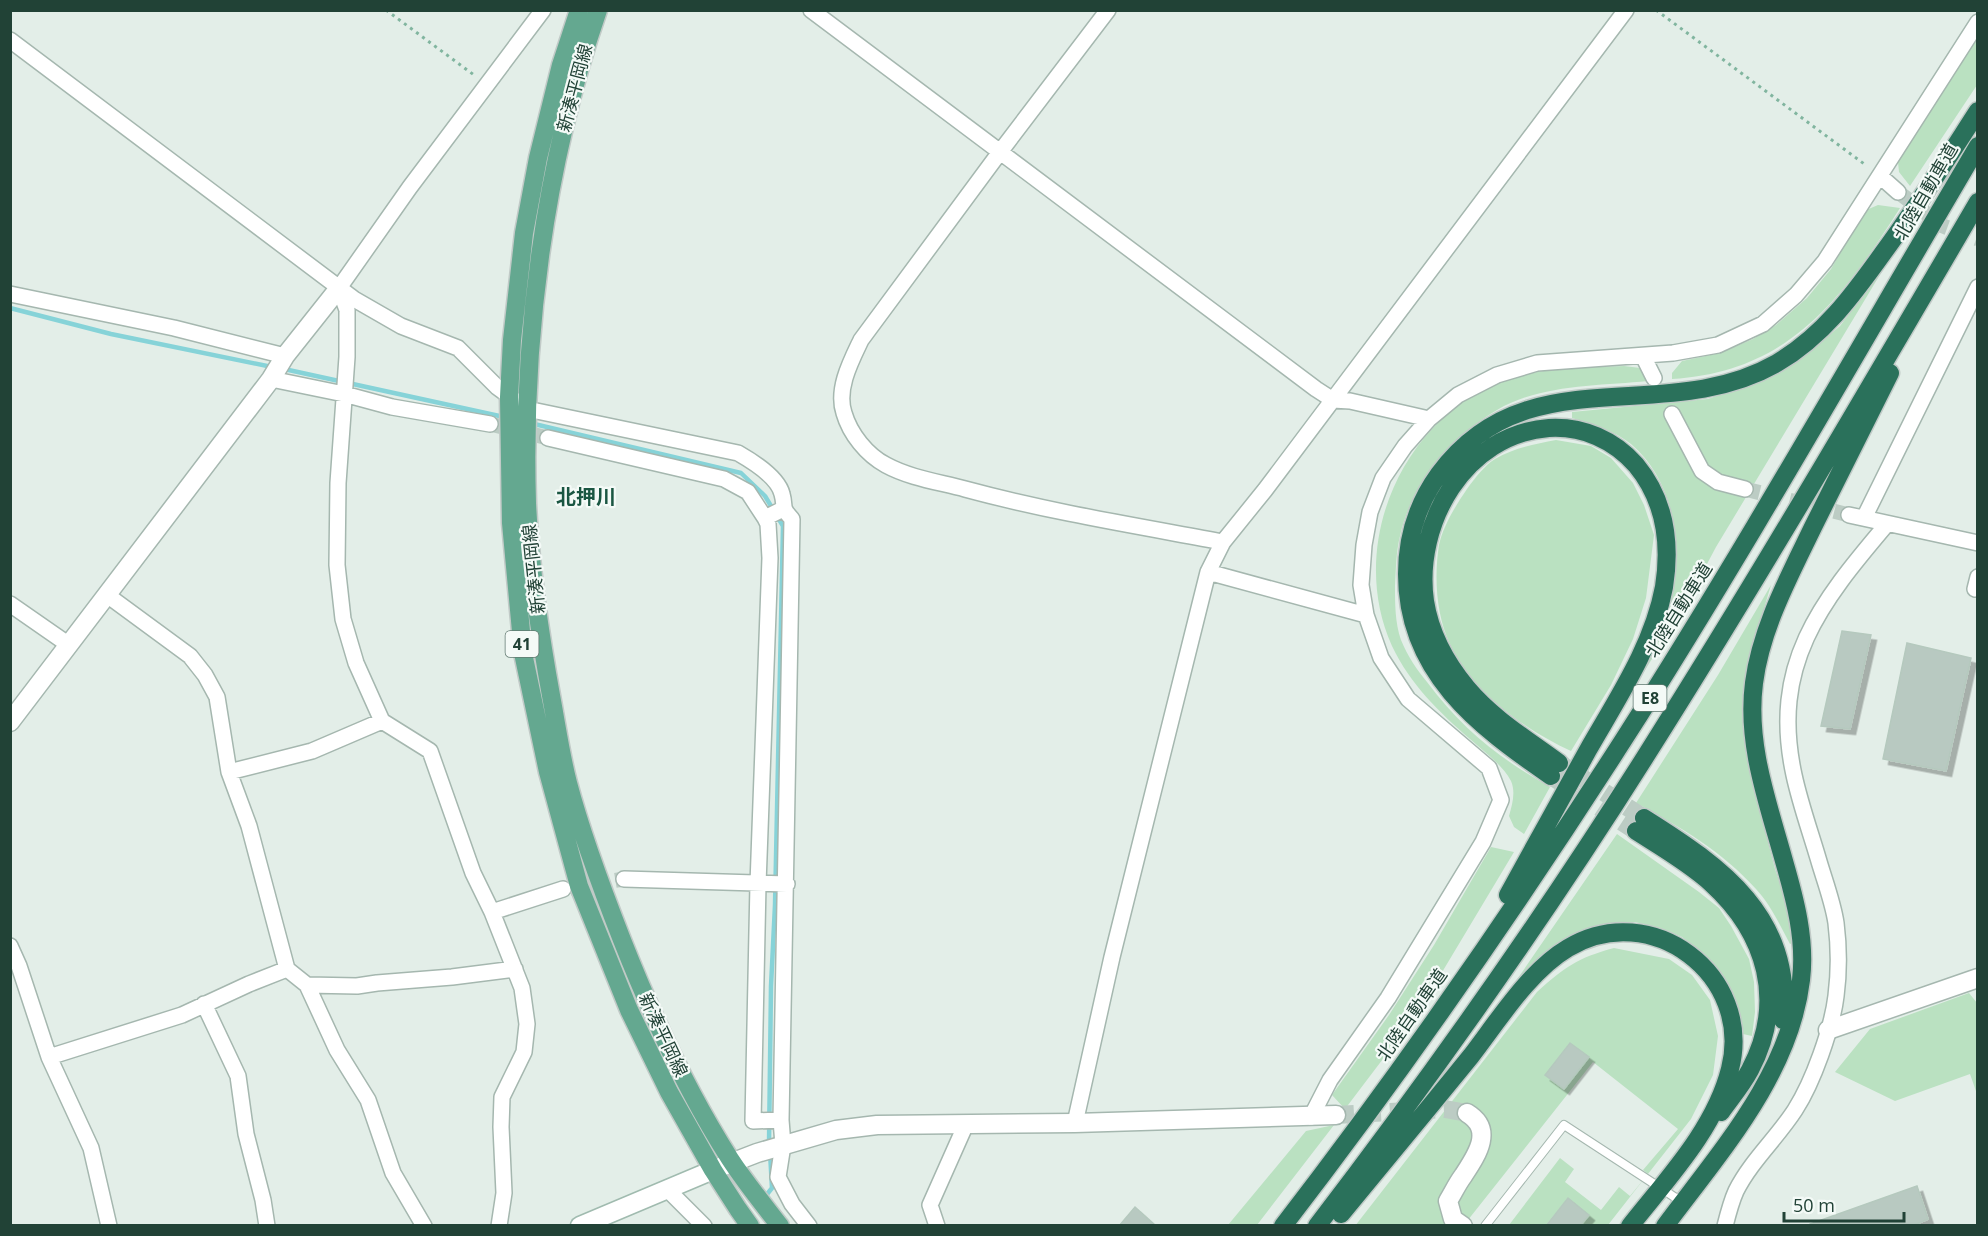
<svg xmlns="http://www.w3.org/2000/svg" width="1988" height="1236" font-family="'Open Sans','Noto Sans JP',sans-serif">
<defs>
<filter id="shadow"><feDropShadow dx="5.5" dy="5.5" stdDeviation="0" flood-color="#0004"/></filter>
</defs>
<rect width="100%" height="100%" fill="#e3eee8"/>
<path fill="#bae1c1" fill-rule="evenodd" d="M1977,35V85L1910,186L1899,172L1898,162Z
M1878,205L1900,208C1842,299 1789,372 1672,379V373L1682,361L1720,353L1753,339L1776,325L1807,298L1831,269L1864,211Z
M1884,268L1716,547L1682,611L1640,678C1652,647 1666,615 1673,582C1682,534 1670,477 1631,444C1615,431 1592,424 1572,418V412L1708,399L1771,377L1809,352L1840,326Z
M1624,366L1640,368L1648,381C1599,386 1541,384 1497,410C1452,436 1411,484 1400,536C1396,552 1396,569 1395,586C1395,603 1395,623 1401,640C1407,655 1417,670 1427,682C1462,729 1500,759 1550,787L1524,834L1514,827L1509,816C1512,805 1516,793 1511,781C1502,764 1484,752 1470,739C1439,712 1410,684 1392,646C1359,573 1379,485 1433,428C1444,416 1456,403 1470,395C1521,367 1568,368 1624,366Z
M1556,440L1591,446L1611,458L1633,483L1644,505L1654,535L1646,598L1633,639L1611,685L1571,751C1525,730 1471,691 1450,644C1436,615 1434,577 1439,545C1443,526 1456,505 1467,489C1475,478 1484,466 1495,459C1514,448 1535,444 1556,440Z
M1771,585L1751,652L1743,721L1749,768L1775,869L1787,903L1795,942L1790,944C1780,925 1770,904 1756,889C1723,852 1679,826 1636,803L1718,675Z
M1617,834L1699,892L1719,908L1731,926L1749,959L1754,982L1755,1012L1752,1036L1743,1034L1738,1009L1731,991L1715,965L1682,937L1660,928L1635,922L1599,926L1555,948L1516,981Z
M1491,847L1514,852L1417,1014L1345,1109L1332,1095L1389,1015L1434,945Z
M1614,948L1669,959L1692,975L1710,1000L1718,1036L1713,1075L1691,1119L1608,1225H1580L1589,1215L1568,1198L1546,1225H1509L1560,1158L1574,1169L1565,1182L1601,1210L1619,1187L1630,1196L1648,1174L1643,1170L1678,1129L1593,1062L1464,1225L1355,1226L1537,992C1565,967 1577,958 1614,948ZM1570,1043L1588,1057L1564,1089L1546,1074Z
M1969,993L1977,1003V1094L1970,1074L1895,1101L1835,1072L1870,1029Z
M1334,1125L1257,1225H1228L1306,1131Z"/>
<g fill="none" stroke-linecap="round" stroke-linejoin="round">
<path stroke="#86d3d8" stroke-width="4.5" d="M10,308L111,334L272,367
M284,369L504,417
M530,423L741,473L765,496L783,526L775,905L771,986L769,1144
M764,1198L772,1188L770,1152"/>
</g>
<path fill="#b8c9c1" stroke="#b5c9be" stroke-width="1.5" filter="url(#shadow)" d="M1842,631L1871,635L1850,729L1821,726Z
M1907,643L1971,658L1946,771L1883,759Z
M1570,1043L1589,1057L1564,1089L1545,1075Z
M1917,1186L1928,1219L1912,1226H1810V1224Z
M1568,1198L1589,1215L1580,1226H1546Z
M1135,1207L1156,1226H1119Z"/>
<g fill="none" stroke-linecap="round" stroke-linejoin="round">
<path stroke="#bcccc4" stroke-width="15" stroke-dasharray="15 8" stroke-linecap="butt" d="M1898,192L1943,226L1978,239
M490,424L548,438
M1745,489L1849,515
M570,888L624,879"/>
<path stroke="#bcccc4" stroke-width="18" stroke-dasharray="18 9" stroke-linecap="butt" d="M1336,1115L1445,1109L1467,1113"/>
<path stroke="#bcccc4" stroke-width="18" stroke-dasharray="18 9" stroke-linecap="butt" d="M1559,763L1644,818
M1554,778L1636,831"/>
<g stroke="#a5b7af" stroke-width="10">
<path id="service" d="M1485,1226L1564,1125L1682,1202"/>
</g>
<g stroke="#a5b7af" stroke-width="18">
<path id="minor" d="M811,10L1316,389L1333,400L1350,401L1429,419
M1108,10L1000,152L861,340C851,361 836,389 844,413C850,434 867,455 886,465C910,478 939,482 965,489C1050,512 1137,526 1223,542
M10,40L354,299L401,326L458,348L497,387L527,409L738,453C752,461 778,477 782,494C786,508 780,506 792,519L781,1120L783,1145L778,1177L792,1204L809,1226
M1880,176L1898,192
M339,288L347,310V357L338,483L337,565L343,619L356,663L382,721L430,751L473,873L492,912L522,988L527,1024L524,1052L502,1097L501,1127L504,1193L499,1226
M339,288L410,187L543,10
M10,294L174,328L285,356
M1643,356L1654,378
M271,379L344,394L392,407L490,424
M1672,414L1702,471L1718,482L1745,489
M548,438L724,479L748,492L765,518
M1849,515L1978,543
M1864,518L1978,287
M1208,572L1366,615
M1975,589L1978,577
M107,595L190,656L205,675L217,697L229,772L249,826L287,969
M10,604L69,645
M229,772L312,751L382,721
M624,879L787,884
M492,912L563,889
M10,946L19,966L49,1057L91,1148L109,1226
M307,985L357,986L377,983L452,977L515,969
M204,1004L238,1076L246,1134L263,1200L267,1226
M49,1057L182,1015L249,984L287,969L307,985L337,1050L368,1100L393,1173L424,1226
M1311,1117L1330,1080L1388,998L1483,842L1501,800L1489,768L1408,699L1381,658L1366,615L1361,585L1364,545L1370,512L1383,478L1405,446L1429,419L1458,395L1497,375L1537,363L1673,353L1718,345L1763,324L1796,295L1825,261L1978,22
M781,1120L753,1121L758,884L770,558L768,524L765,518L783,509
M1075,1123L1112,957L1208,572L1223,542L1265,490L1626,10
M667,1189L704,1226
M937,1226L930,1205L966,1124
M1725,1226C1728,1214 1731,1202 1736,1191C1751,1161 1777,1138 1795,1110C1813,1082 1832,1029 1836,996C1839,973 1839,947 1836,923C1833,902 1824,879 1818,858C1810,831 1800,803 1794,775C1770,665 1820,603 1887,524"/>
</g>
<g stroke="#a5b7af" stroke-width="21">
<path id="tertiary" d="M10,722L271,379L285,356L339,288
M1828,1030L1978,978
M713,1170L757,1153L836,1130L877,1125L1075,1123L1336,1115
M1463,1226L1453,1219L1448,1201C1453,1193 1457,1184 1463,1176C1476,1156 1495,1130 1467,1113"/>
</g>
<g stroke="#a0bbaf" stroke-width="21">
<path id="secondary" d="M580,1226L713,1170"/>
</g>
<g stroke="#c1cac7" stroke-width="21">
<path id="primary" d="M579,10L561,65L538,158L524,233L512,340L509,397L511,523L523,653L548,772L579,886L629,1010L669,1092L713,1170L738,1209L750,1226
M598,10C544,166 522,339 527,503C530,570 540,636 552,701C557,728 561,756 568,783C582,836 602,889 622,940C652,1016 686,1090 730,1159C745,1182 763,1204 780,1226"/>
</g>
<g stroke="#c1cac7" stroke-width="21">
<path id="motorway" d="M1551,776C1477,725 1407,672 1407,574C1407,537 1418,503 1439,474C1527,354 1664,428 1777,363C1823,336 1853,295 1883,253C1917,207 1947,159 1978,111
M1644,818C1722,867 1793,917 1783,1020
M1636,831C1661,847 1689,863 1711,883C1767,934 1786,1002 1750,1070C1742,1085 1731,1098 1721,1112
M1508,895C1535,847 1561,798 1588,750C1617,699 1653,646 1664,587C1671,543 1665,500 1636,465C1614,440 1583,426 1549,428C1465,434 1414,523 1425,601C1430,633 1447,664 1467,688C1493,719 1528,740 1559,763
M1341,1214C1384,1162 1428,1109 1471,1056C1498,1021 1529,971 1568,948C1651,898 1754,975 1730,1069C1715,1129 1667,1179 1630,1226
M1283,1226C1404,1069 1517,906 1624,739C1748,545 1861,344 1978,146
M1317,1226C1434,1073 1545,916 1647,754C1762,572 1870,387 1978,202
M1665,1226C1720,1152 1790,1074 1801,980C1806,940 1795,899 1784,861C1768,803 1746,744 1754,683C1761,628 1789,577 1813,527C1839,476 1864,424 1890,373"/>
</g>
<path stroke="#81b59f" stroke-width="3" stroke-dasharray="3 4.5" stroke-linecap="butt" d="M386,10L474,75
M1656,10L1867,166"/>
<use href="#service" stroke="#fff" stroke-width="8"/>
<use href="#minor" stroke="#fff" stroke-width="15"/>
<use href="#tertiary" stroke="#fff" stroke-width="18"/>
<use href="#secondary" stroke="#fff" stroke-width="18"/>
<use href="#primary" stroke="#64a890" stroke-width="18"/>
<use href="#motorway" stroke="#2a715b" stroke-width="18"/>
</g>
<g text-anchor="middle" stroke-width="4.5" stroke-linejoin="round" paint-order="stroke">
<g fill="#f4faf7" stroke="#607970" stroke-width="1.5">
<rect x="505.5" y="631" width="33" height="26" rx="4.5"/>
<rect x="1633.5" y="685" width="33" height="26" rx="4.5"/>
</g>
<g font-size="16" font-weight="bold" fill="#214236">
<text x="522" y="650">41</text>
<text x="1650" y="704">E8</text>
</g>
<g font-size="18" fill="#214236" stroke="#f4faf7">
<text transform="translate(575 88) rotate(-75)" y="6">新湊平岡線</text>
<text transform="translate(1926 192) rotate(-60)" y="6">北陸自動車道</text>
<text transform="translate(534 569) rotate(-96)" y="6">新湊平岡線</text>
<text transform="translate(1679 610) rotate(-58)" y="6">北陸自動車道</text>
<text transform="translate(1412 1015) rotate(-55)" y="6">北陸自動車道</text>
<text transform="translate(663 1035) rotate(65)" y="6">新湊平岡線</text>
</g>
<g font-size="20" font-weight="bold" fill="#1a5642" stroke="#f4faf7">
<text x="586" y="504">北押川</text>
</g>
</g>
<rect width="1988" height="1236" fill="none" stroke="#214236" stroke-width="24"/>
<path d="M1784 1212v9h120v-9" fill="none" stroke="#214236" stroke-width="3"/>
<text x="1793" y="1212" font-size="18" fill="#214236" stroke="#f4faf7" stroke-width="4.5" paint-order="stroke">50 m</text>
</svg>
